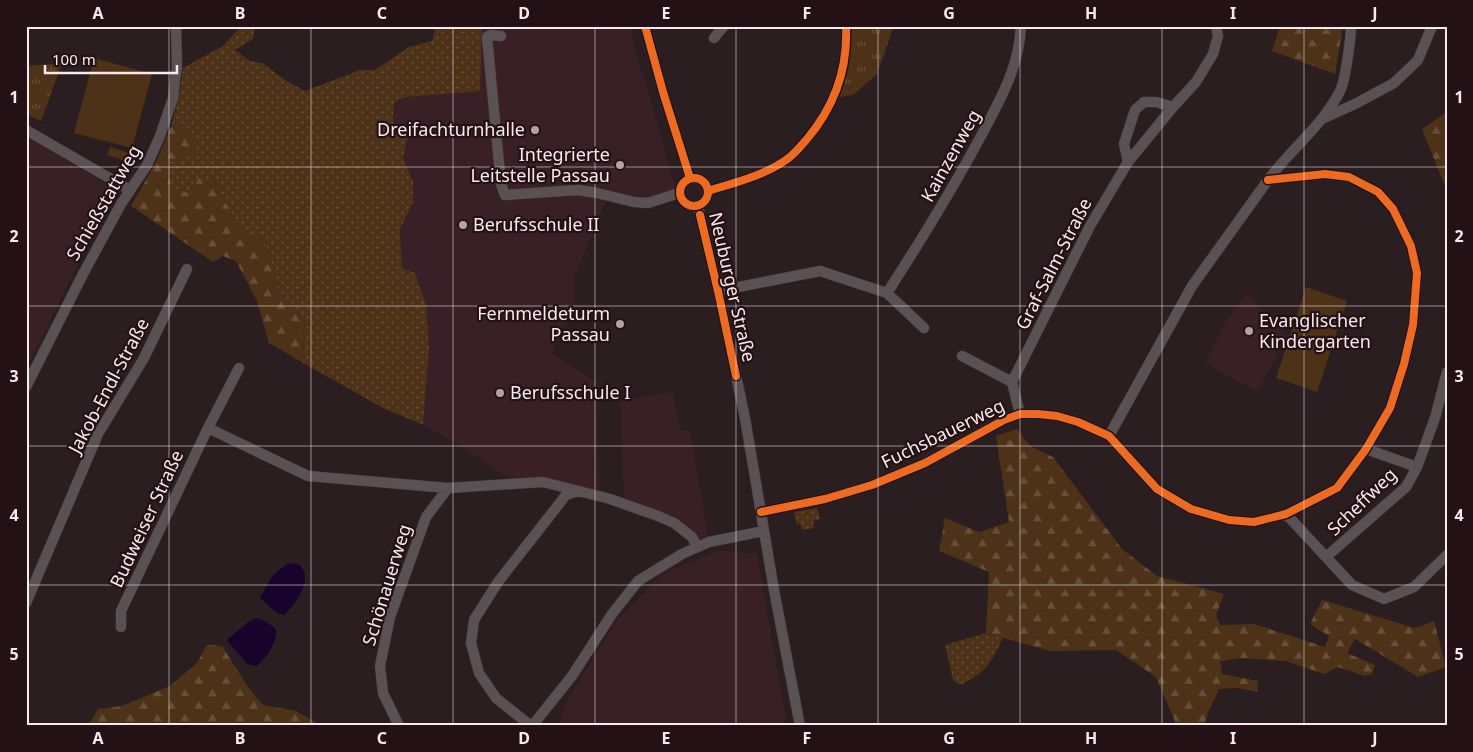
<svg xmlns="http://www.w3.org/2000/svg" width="1473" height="752" font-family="'Noto Sans',sans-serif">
<defs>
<pattern id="grass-dots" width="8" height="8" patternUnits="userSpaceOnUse" patternTransform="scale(1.25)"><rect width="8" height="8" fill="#4d3217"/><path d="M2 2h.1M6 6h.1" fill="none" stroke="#675039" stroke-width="1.8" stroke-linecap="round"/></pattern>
<pattern id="forest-firs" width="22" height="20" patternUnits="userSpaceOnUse" patternTransform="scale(1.25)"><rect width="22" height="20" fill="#4d3217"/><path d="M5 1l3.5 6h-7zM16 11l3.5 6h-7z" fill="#675039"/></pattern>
<pattern id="park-tufts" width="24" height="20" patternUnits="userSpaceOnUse" patternTransform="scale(1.25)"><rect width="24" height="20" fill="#4d3217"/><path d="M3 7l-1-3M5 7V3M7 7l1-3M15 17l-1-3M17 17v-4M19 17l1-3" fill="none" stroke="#675039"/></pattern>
</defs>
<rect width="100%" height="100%" fill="#2a1e21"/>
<path fill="#391f26" d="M482,26H631L635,50L651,100L672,178L679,194L649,203L608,196L574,278L575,305L551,353L596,382L599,496L543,483H518L442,435L423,425L429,348L402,269L400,229L413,202V181L403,158L408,135L395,133L393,125L394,102L406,97L480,91Z
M26,137L109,185L116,191L117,195V198L79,262L26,369Z
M1246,293L1287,337L1257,392L1205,363L1226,321Z
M673,392L680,430L690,429L709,541L696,547L691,536L624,505L620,401Z
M719,550L757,554L787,726H557L569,697L618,619L662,574Z"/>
<path fill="url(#grass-dots)" d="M248,26H255L253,39L235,50L250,61L262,63L285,80L305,91L360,70H375L409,47L432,41L436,26H482L480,91L406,97L394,102L393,125L395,133L408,135L403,158L413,181V202L400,229L402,268L415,273L426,305L429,348L423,425L383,408L303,363L304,320L277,288L274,270L263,240L233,223L231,210L221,198L215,180L191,194L170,187L168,162L196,154L198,139L183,124L171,127L178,101L183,68L223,46L239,28Z
M817,508L820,519L813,521L814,528L802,530L800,523L797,524L794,512Z
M986,633L1003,638C991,663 986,673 960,685L953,680L945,645Z"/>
<path fill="url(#forest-firs)" d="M1280,26H1343L1335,74L1272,51Z
M1447,112V191L1422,129Z
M183,124L198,139L196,155L168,162L171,187L191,194L198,179L215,180L221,198L231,210L233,223L263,240L274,270L277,288L304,320L303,363L269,343L257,301L236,261L223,256L213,262L131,206L155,164L171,127Z
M1017,429L1030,446L1053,457L1122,549L1157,576L1224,594L1216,615L1220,625L1254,624L1325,647L1329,636L1310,624L1322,600L1415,628L1434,621L1446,667L1418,677L1355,639L1347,653L1375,665L1372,674L1365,676L1338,667L1324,674L1286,661L1240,658L1220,661L1222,674L1258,681L1257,692L1237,688L1219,689L1208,713L1204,726H1177L1156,677L1116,650L1050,651L986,633L989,572L939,551L945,518L979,532L1009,522L996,436Z
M207,645L222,646L248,687L263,705L296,711L322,726H88L98,709L122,706L170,686L197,663Z"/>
<path fill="url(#park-tufts)" d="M846,26H894L877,74L853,95L833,98Z
M62,63L41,121L26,114V66Z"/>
<path fill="#4d3217" d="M94,58L152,74L132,148L74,133Z
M110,147L135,155L132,163L107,155Z
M1306,287L1347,301L1317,392L1276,378Z"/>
<path fill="#18032c" d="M290,563L300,565C302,568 305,572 305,576C306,589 294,606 284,615L277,613L260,598C269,582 272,572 290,563Z
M257,618L267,622L276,629C277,644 267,657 257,666L247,664L227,640L247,623Z"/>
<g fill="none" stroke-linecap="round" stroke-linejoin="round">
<g stroke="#443a3c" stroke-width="11">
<path id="minor" d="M645,26L663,92L690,178
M501,36L490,35L487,37L501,184L505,195L578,190L597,193L634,202L648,203L679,193
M714,38L724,26
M1324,118L1355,104L1394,83L1418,60L1432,26
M26,130L130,190
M1128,162L1124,144L1135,110L1144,102H1156L1173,107
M680 192a14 14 0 1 1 28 0a14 14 0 1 1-28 0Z
M708,191C734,183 763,176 786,160C794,155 801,146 807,139C834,107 848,68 846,26
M698,206L718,291L745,418L774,590L800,726
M718,291L820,271L887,293L924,328
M887,293C920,242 952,190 981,136C1000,100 1019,68 1021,26
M962,356L1012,382
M26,387L83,274L121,204L147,165L160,136L173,98L175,80L177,67L176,26
M1020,414L1012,382L1090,226L1128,162L1173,107L1196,82L1213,54L1218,36L1216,26
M208,428L239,368
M1109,436L1192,286L1268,180C1291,149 1323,125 1340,91C1345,82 1351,38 1351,26
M1366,449L1417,467
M761,512L825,499L872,485L925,463L1004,420L1020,414H1038L1057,416L1078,422L1109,436L1157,489L1191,509L1229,520L1254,522L1286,514L1337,488L1366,449L1390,408L1404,364L1413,325L1417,273L1411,246L1393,209L1378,192L1349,177L1325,174L1268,180
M1286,514L1352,585L1384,599L1414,587L1447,555
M1326,557L1406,487L1417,467L1435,418L1447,372
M26,603L98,434L144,358L187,269
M121,627V611L208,428L308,476L448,488L543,482L610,499L658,516L674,523L692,537L697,547
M399,726L383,693L380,666L390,617L426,517L448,488
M531,726L496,698L479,673L471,643L474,620L498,582L566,495L578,491
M532,726L572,676L612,614L638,581L682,554L709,542L764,531"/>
</g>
<use href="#minor" stroke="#5a5154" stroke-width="10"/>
<g stroke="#241116" stroke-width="11">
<path id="cycleway" d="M645,26L663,92L690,178
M680 192a14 14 0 1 1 28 0a14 14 0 1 1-28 0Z
M708,191C734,183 763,176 786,160C794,155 801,146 807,139C834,107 848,68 846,26
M700,215L718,291L736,376
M761,512L825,499L872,485L925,463L1004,420L1020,414H1038L1057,416L1078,422L1109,436L1157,489L1191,509L1229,520L1254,522L1286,514L1337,488L1366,449L1390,408L1404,364L1413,325L1417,273L1411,246L1393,209L1378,192L1349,177L1325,174L1268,180"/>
</g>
<use href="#cycleway" stroke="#ed6a23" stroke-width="8"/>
</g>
<path fill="none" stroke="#f8e9ec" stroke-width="1" stroke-opacity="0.55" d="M169,26V726M311,26V726M453,26V726M595,26V726M736,26V726M878,26V726M1020,26V726M1162,26V726M1304,26V726M26,167H1447M26,306H1447M26,446H1447M26,585H1447"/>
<g fill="#b0a2a5" stroke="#241116" stroke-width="2">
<circle cx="535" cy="130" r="5"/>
<circle cx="620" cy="165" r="5"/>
<circle cx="463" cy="225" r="5"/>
<circle cx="620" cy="324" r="5"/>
<circle cx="1249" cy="331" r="5"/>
<circle cx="500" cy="393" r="5"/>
</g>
<g text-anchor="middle" stroke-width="4.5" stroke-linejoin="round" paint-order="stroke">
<g font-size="18" fill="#f8e9ec" stroke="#241116" text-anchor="end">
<text x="525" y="136">Dreifachturnhalle</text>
<text x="610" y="161">Integrierte<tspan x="610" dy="21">Leitstelle Passau</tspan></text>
<text x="473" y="231" text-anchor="start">Berufsschule II</text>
<text x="610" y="320">Fernmeldeturm<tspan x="610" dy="21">Passau</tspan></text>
<text x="1259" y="327" text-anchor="start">Evanglischer<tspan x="1259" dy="21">Kindergarten</tspan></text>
<text x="510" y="399" text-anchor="start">Berufsschule I</text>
</g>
<g font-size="18" fill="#f8e9ec" stroke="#241116">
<text transform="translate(951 156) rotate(-61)" y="6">Kainzenweg</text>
<text transform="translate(104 203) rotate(-60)" y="6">Schießstattweg</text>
<text transform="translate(1054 264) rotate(-63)" y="6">Graf-Salm-Straße</text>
<text transform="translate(732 287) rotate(77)" y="6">Neuburger Straße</text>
<text transform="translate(109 386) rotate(-62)" y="6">Jakob-Endl-Straße</text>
<text transform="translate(943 434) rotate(-26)" y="6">Fuchsbauerweg</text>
<text transform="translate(1362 502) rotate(-44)" y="6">Scheffweg</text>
<text transform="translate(147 519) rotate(-65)" y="6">Budweiser Straße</text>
<text transform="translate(387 585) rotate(-73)" y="6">Schönauerweg</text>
</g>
</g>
<rect width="1473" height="752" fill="none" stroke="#241116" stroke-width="55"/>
<path d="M45 65v8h132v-8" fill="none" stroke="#f8e9ec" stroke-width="2.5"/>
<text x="52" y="65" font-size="15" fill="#f8e9ec" stroke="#241116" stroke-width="4" paint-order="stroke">100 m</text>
<rect x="28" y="28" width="1418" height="696" fill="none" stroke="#f8e9ec" stroke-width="2"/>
<g font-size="16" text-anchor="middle" font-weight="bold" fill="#f8e9ec">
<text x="98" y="19">A</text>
<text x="240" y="19">B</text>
<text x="382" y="19">C</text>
<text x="524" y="19">D</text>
<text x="666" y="19">E</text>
<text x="807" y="19">F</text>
<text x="949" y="19">G</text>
<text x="1091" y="19">H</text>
<text x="1233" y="19">I</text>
<text x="1375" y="19">J</text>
<text x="14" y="103">1</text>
<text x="1459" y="103">1</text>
<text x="14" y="242">2</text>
<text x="1459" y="242">2</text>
<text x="14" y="382">3</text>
<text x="1459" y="382">3</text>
<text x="14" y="521">4</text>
<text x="1459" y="521">4</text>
<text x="14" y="660">5</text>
<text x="1459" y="660">5</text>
<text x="98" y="744">A</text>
<text x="240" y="744">B</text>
<text x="382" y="744">C</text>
<text x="524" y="744">D</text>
<text x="666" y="744">E</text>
<text x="807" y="744">F</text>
<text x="949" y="744">G</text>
<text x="1091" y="744">H</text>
<text x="1233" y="744">I</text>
<text x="1375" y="744">J</text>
</g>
</svg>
